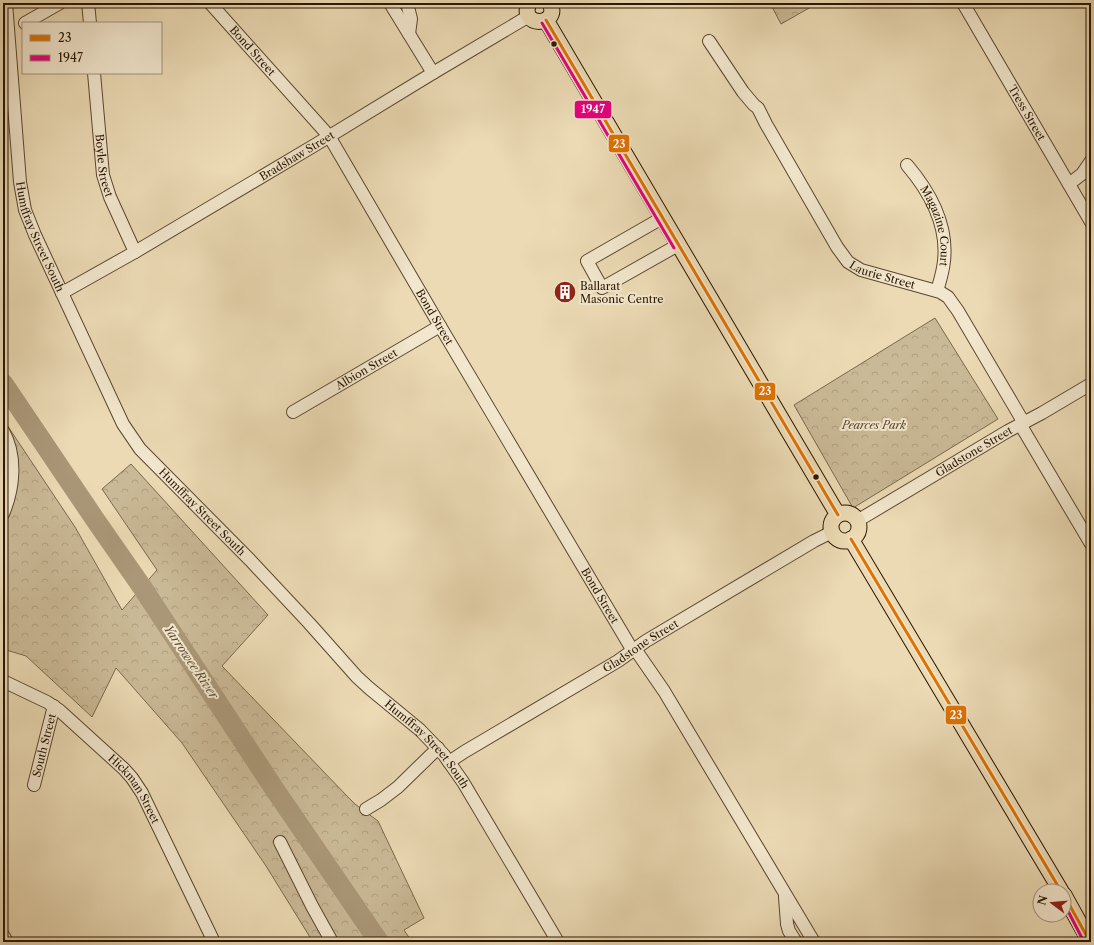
<svg xmlns="http://www.w3.org/2000/svg" width="1094" height="945" font-family="'Libre Caslon Text',serif">
<defs>
<pattern id="forest-crowns" width="20" height="18" patternUnits="userSpaceOnUse"><rect width="20" height="18" fill="#cab996"/><path d="M2 6a3 3 0 1 1 6 0M12 15a3 3 0 1 1 6 0" fill="none" stroke="#ae9e80"/></pattern>
</defs>
<rect width="100%" height="100%" fill="#ebdab4"/>
<filter id="stains"><feTurbulence type="fractalNoise" baseFrequency=".005" numOctaves="4"/><feColorMatrix values="0 0 0 0 .2 0 0 0 0 .09 0 0 0 0 .02 0 0 0 .5 -.17"/></filter>
<radialGradient id="worn" r=".72"><stop offset=".6" stop-color="#630" stop-opacity="0"/><stop offset="1" stop-color="#630" stop-opacity=".3"/></radialGradient>
<path fill="url(#forest-crowns)" stroke="#7a684c" d="M770,3H818L781,24Z
M935,318L998,419L853,508L794,405Z
M3,419L75,527L122,610L157,570L102,489L131,464L268,615L222,666L347,796L355,804L378,821L424,918L404,930L412,942H313L266,866L182,743L116,668L92,717L26,656L3,649Z"/>
<g fill="none" stroke-linecap="round" stroke-linejoin="round">
<path stroke="#aa9777" stroke-width="20" d="M3,383L94,518L142,587L273,787L379,942"/>
<g stroke="#5b472e" stroke-width="14">
<g id="minor">
<path id="s1" d="M6,3L20,182L25,210L35,235L123,424L140,449L250,560L309,623L357,677L369,688L420,730L444,755L463,782L558,942"/>
<path d="M88,3L90,23"/>
<path id="s2" d="M210,3L329,136L440,326L633,651"/>
<path d="M390,3L433,73"/>
<path d="M407,3L411,19L409,34"/>
<path id="s3" d="M963,3L1091,222"/>
<path d="M25,23L60,3"/>
<path id="s4" d="M709,41L743,92L754,105L758,108L766,124L837,247L848,262L861,270L940,292L948,297L958,311L1024,423"/>
<path id="s5" d="M94,73L103,175L110,197L135,252"/>
<path id="s6" d="M907,165C930,192 948,225 944,261C943,272 940,281 937,291"/>
<path d="M1069,184L1082,174L1091,161"/>
<path d="M662,218L587,261L602,288L678,245"/>
<path id="s7" d="M62,293L135,252L315,145L433,73L529,16"/>
<path id="s8" d="M293,412L440,326"/>
<path d="M1020,424L1091,544"/>
<path d="M3,431C17,456 14,488 3,514"/>
<path id="s9" d="M857,521L1008,431L1042,413L1091,384"/>
<path d="M635,649L664,691L814,942"/>
<path id="s10" d="M3,681L47,702L59,710L124,769L132,778L142,793L214,942"/>
<path id="s11" d="M449,762L464,752L618,661L646,641L814,541L832,532"/>
<path id="s12" d="M34,785L54,706"/>
<path d="M366,809L381,800L398,787L438,748"/>
<path d="M280,842L312,906L332,942"/>
<path d="M785,897L787,924L789,931L796,942"/>
<path d="M3,935L7,942"/>
</g>
</g>
<g stroke="#2b1601" stroke-width="17">
<path id="major" d="M529,3C518,28 561,27 550,3
M546,20L838,515
M831 527a14 14 0 1 1 28 0a14 14 0 1 1-28 0Z
M851,539L1061,891
M1064,895L1090,942"/>
</g>
<use href="#minor" stroke="#f2e7ce" stroke-width="12"/>
<use href="#major" stroke="#ebdab4" stroke-width="15"/>
<g stroke="#f2e7ce" stroke-width="6">
<path id="bus-1" d="M546,20L838,515
M851,539L1061,891
M1064,895L1090,942"/>
</g>
<g stroke="#f2e7ce" stroke-width="6">
<path id="bus-2" d="M542,23L674,248
M1067,909L1084,942"/>
</g>
<use href="#bus-1" stroke="#df7200" stroke-width="3"/>
<use href="#bus-2" stroke="#e5007d" stroke-width="3"/>
</g>
<defs>
<g id="building-disc" transform="scale(1.15)"><circle r="9.5" fill="#8f2418" stroke="#f2e7ce"/><path d="M-4-6H4V6H1V3H-1V6H-4ZM-2.5-4.3h1.7v1.8h-1.7ZM.8-4.3h1.7v1.8H.8ZM-2.5-1h1.7V.8h-1.7ZM.8-1h1.7V.8H.8Z" fill="#fff"/></g>
</defs>
<g fill-rule="evenodd">
<use href="#building-disc" x="565" y="292"/>
</g>
<g fill="#2b1601" stroke="#f2e7ce" stroke-width="1.5">
<circle cx="554" cy="44" r="3.5"/>
<circle cx="816" cy="477" r="3.5"/>
</g>
<g text-anchor="middle" stroke-width="4" stroke-linejoin="round" paint-order="stroke">
<g font-size="11" fill="#2b1601" stroke="#f2e7ce">
<text dy="4" stroke="none"><textPath href="#s2" startOffset="64">Bond Street</textPath></text>
<text dy="4" stroke="none"><textPath href="#s3" startOffset="127">Tress Street</textPath></text>
<text dy="4" stroke="none"><textPath href="#s7" startOffset="272">Bradshaw Street</textPath></text>
<text dy="4" stroke="none"><textPath href="#s5" startOffset="93">Boyle Street</textPath></text>
<text dy="4" stroke="none"><textPath href="#s6" startOffset="69">Magazine Court</textPath></text>
<text dy="4" stroke="none"><textPath href="#s1" startOffset="238">Humffray Street South</textPath></text>
<text dy="4" stroke="none"><textPath href="#s4" startOffset="299">Laurie Street</textPath></text>
<text dy="4" stroke="none"><textPath href="#s2" startOffset="388">Bond Street</textPath></text>
<text dy="4" stroke="none"><textPath href="#s8" startOffset="85">Albion Street</textPath></text>
<text dy="4" stroke="none"><textPath href="#s9" startOffset="136">Gladstone Street</textPath></text>
<text dy="4" stroke="none"><textPath href="#s1" startOffset="562">Humffray Street South</textPath></text>
<text dy="4" stroke="none"><textPath href="#s2" startOffset="712">Bond Street</textPath></text>
<text dy="4" stroke="none"><textPath href="#s11" startOffset="224">Gladstone Street</textPath></text>
<text dy="4" stroke="none"><textPath href="#s12" startOffset="41">South Street</textPath></text>
<text dy="4" stroke="none"><textPath href="#s1" startOffset="886">Humffray Street South</textPath></text>
<text dy="4" stroke="none"><textPath href="#s10" startOffset="173">Hickman Street</textPath></text>
</g>
<g font-size="11" fill="#2b1601" stroke="#f2e7ce" text-anchor="start">
<text x="580" y="290">Ballarat<tspan x="580" dy="13">Masonic Centre</tspan></text>
</g>
<g font-size="11" font-style="italic" fill="#5b472e" stroke="#f2e7ce">
<text x="874" y="429">Pearces Park</text>
</g>
<g font-size="12" font-style="italic" fill="#5e4a30" stroke="#f2e7ce">
<text transform="translate(191 662) rotate(56)" y="4">Yarrowee River</text>
</g>
</g>
<g stroke="#f2e7ce" stroke-width="1.5">
<rect x="574" y="100" width="38" height="19" rx="4" fill="#e5007d"/>
<rect x="608" y="134" width="22" height="19" rx="4" fill="#df7200"/>
<rect x="754" y="382" width="22" height="19" rx="4" fill="#df7200"/>
<rect x="945" y="705" width="22" height="20" rx="4" fill="#df7200"/>
</g>
<g font-size="11" text-anchor="middle" font-weight="bold" fill="#fff">
<text x="593" y="113">1947</text>
<text x="619" y="148">23</text>
<text x="765" y="395">23</text>
<text x="956" y="719">23</text>
</g>
<rect width="1094" height="945" fill="none" stroke="#ebdab4" stroke-width="16"/>
<rect x="4" y="4" width="1086" height="937" fill="none" stroke="#2b1601" stroke-width="2"/>
<rect x="8" y="8" width="1078" height="929" fill="none" stroke="#2b1601"/>
<rect x="22" y="22" width="140" height="52" fill="#f2e7ce" stroke="#a2937c"/>
<rect x="30" y="35" width="20" height="6" fill="#df7200" stroke="#a2937c"/>
<text x="58" y="42" font-size="12" fill="#2b1601">23</text>
<rect x="30" y="55" width="20" height="6" fill="#e5007d" stroke="#a2937c"/>
<text x="58" y="62" font-size="12" fill="#2b1601">1947</text>
<g transform="translate(1052 903) rotate(286)"><circle r="19" fill="#f2e7ce" stroke="#a2937c"/>
<path d="M0-3L7 15L0 10L-7 15Z" fill="#8f2418"/>
<text y="-6" font-size="11" font-weight="bold" text-anchor="middle" fill="#2b1601">N</text>
</g>
<rect width="100%" height="100%" filter="url(#stains)"/>
<rect width="100%" height="100%" fill="url(#worn)"/>
</svg>
